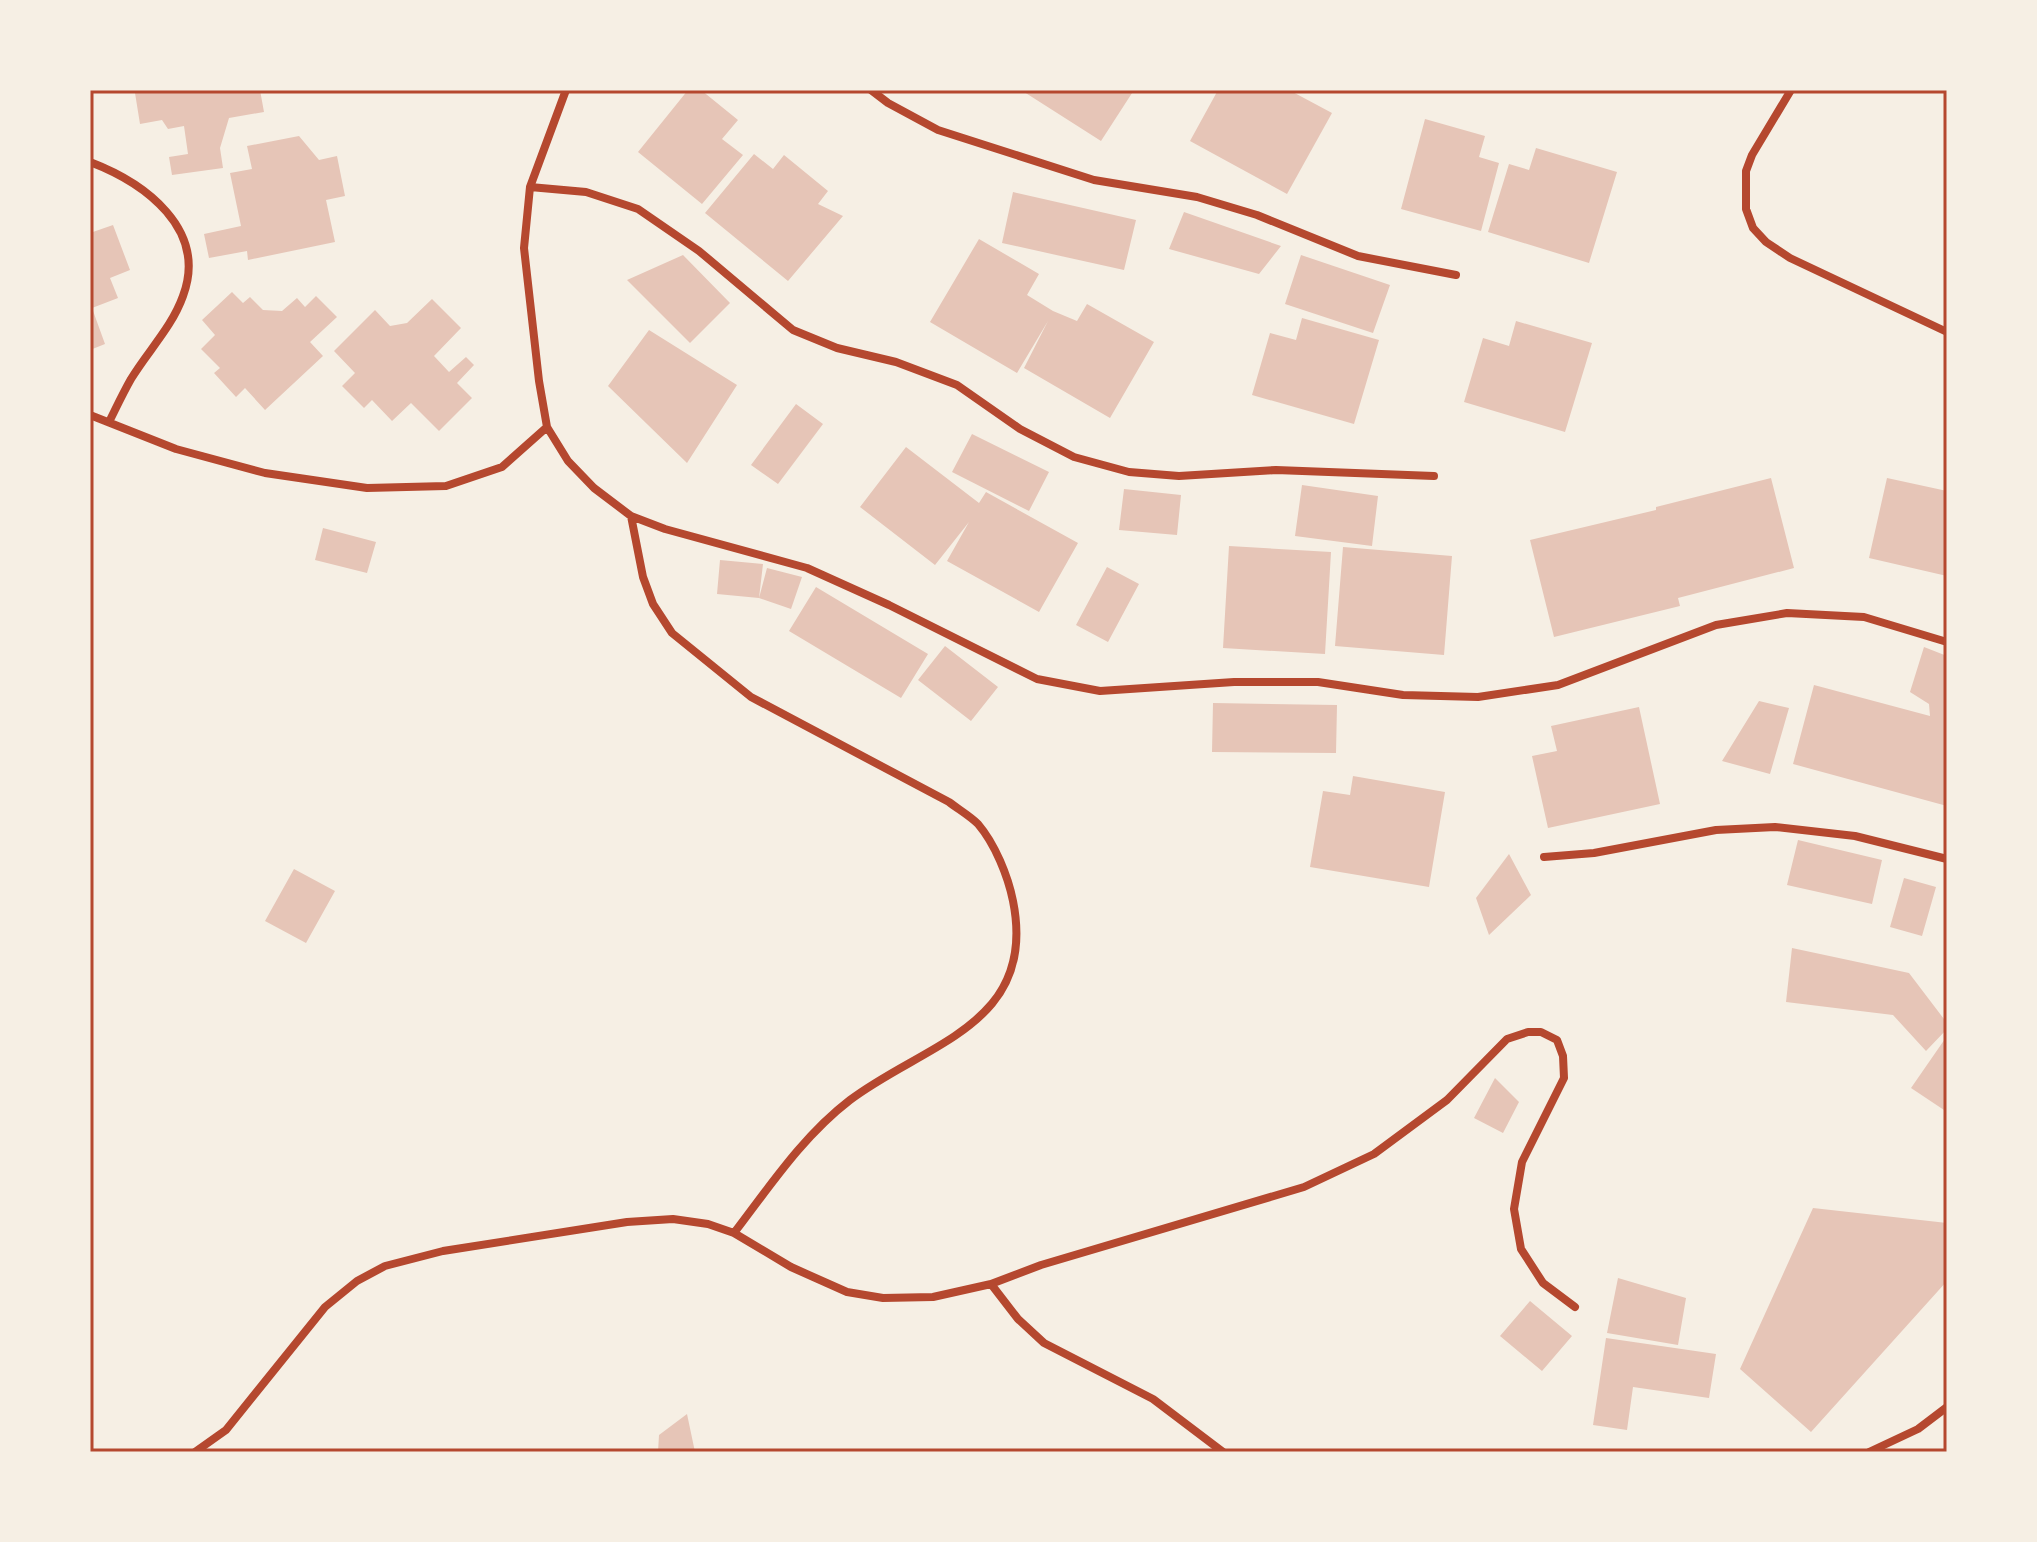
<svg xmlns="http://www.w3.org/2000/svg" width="2037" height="1542" font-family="'Open Sans',sans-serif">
<rect width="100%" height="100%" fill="#f6efe4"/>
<path fill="#e6c5b7" d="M146,90H260L264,112L229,118L220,148L223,168L172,175L169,157L188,154L184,126L168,129L162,120L140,124L135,93Z
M688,90H701L738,120L722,139L743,155L702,204L638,152Z
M1021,90H1134L1101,141Z
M1218,90H1289L1332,113L1287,194L1190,141Z
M1425,119L1485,136L1479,157L1499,163L1481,231L1401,209Z
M299,136L319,160L337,156L345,196L326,200L335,242L248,260L247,251L209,258L204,234L241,226L230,173L252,169L247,146Z
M1536,148L1617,172L1589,263L1488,232L1509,164L1529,170Z
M754,154L773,169L784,155L828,191L818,204L843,216L788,281L705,213Z
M1013,192L1136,220L1124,270L1002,243Z
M1184,212L1281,246L1259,274L1169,249Z
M113,225L130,270L110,278L118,298L92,308L105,344L90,350V233Z
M979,239L1039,274L1027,295L1053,311L1077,321L1087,304L1154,342L1110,418L1024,368L1048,321L1017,373L930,322Z
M683,255L730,303L690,343L627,280Z
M1301,255L1390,285L1373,333L1285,304Z
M232,292L243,303L250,297L263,310L282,311L297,298L305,307L316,296L337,317L310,342L323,356L265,410L245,388L236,397L214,373L220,368L201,349L215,335L202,320Z
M432,299L461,328L434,356L449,372L466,357L474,365L457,383L472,398L439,431L411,403L392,421L372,400L364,408L342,386L355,373L334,351L375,310L390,326L407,323Z
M1302,318L1379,340L1354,424L1252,395L1270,333L1296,340Z
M1516,321L1592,343L1565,432L1464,402L1483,338L1509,346Z
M649,330L737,385L687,463L608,386Z
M796,404L823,424L778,484L751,465Z
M972,434L1049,472L1029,511L952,472Z
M906,447L979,503L986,492L1078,543L1039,612L947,561L969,522L935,565L860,507Z
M1771,478L1794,568L1678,598L1680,606L1554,637L1530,540L1656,510V507Z
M1887,478L1947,491V576L1869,558Z
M1302,485L1378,496L1372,546L1295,536Z
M1124,489L1181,495L1177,535L1119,530Z
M323,528L376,542L367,573L315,560Z
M1229,546L1331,552L1325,654L1223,648Z
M1343,547L1452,556L1444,655L1335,646Z
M720,560L763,564L759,598L717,594Z
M1107,567L1139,584L1108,642L1076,625Z
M767,568L802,577L791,609L759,598Z
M816,587L928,654L901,698L789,631Z
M945,646L998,687L971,721L918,680Z
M1924,647L1947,656V806L1793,764L1814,685L1930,716L1929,704L1910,692Z
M1759,701L1789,708L1770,774L1722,761Z
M1213,703L1337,705L1336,753L1212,752Z
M1639,707L1660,804L1548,828L1532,756L1557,751L1551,726Z
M1353,776L1445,792L1429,887L1310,867L1323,791L1350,795Z
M1798,840L1882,860L1872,904L1787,885Z
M1509,854L1531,895L1489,935L1476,898Z
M294,869L335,891L306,943L265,921Z
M1904,878L1936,887L1922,936L1890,927Z
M1792,948L1909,973L1947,1023V1029L1926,1051L1893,1015L1786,1002Z
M1947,1036V1112L1911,1088Z
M1495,1078L1519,1102L1503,1133L1474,1118Z
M1813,1208L1947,1223V1281L1811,1432L1740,1369Z
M1618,1278L1686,1298L1678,1345L1607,1333Z
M1530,1301L1572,1336L1542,1371L1500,1336Z
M1606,1338L1716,1354L1709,1398L1633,1387L1627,1430L1593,1425Z
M687,1414L695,1452H658L659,1435Z"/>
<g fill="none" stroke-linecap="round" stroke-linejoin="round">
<path stroke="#b5482f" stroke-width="8" d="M566,90L530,187L524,248L539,381L547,427L568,461L594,488L631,516L665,529L807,568L889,605L1037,679L1100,691L1234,682H1318L1403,695L1478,697L1558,685L1716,625L1787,613L1864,617L1947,642
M871,90L888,103L938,130L1094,180L1197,197L1257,215L1358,256L1456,275
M1791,90L1752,155L1746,171V209L1753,228L1766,242L1790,258L1947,332
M90,162C145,183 208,229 183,296C172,327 148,351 131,379C123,393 116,408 109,422
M530,187L586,192L638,209L699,251L793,330L837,348L896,362L957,385L1020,429L1074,457L1129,472L1179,476L1276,470L1434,476
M90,415L176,449L265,473L367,488L446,486L502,467L547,427
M631,516L643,577L653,604L672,633L751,697L949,802C958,809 970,816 978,824C995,844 1008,876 1013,901C1038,1025 925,1043 850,1100C803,1136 770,1186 734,1233
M1544,857L1594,853L1716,830L1775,827L1855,836L1947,859
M991,1284L1018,1319L1044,1343L1153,1399L1223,1452
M195,1452L226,1430L325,1307L357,1281L385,1266L443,1251L627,1222L673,1219L708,1224L734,1233L791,1267L847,1292L883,1298L933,1297L991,1284L1041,1265L1304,1187L1374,1154L1447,1100L1507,1039L1528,1032H1541L1557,1040L1563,1056L1564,1078L1522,1162L1514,1209L1521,1249L1543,1283L1575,1307
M1869,1452L1918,1429L1947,1407"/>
</g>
<rect width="2037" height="1542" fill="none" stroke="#f6efe4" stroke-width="184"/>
<rect x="92" y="92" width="1853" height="1358" fill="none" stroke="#b5482f" stroke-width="3"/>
</svg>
